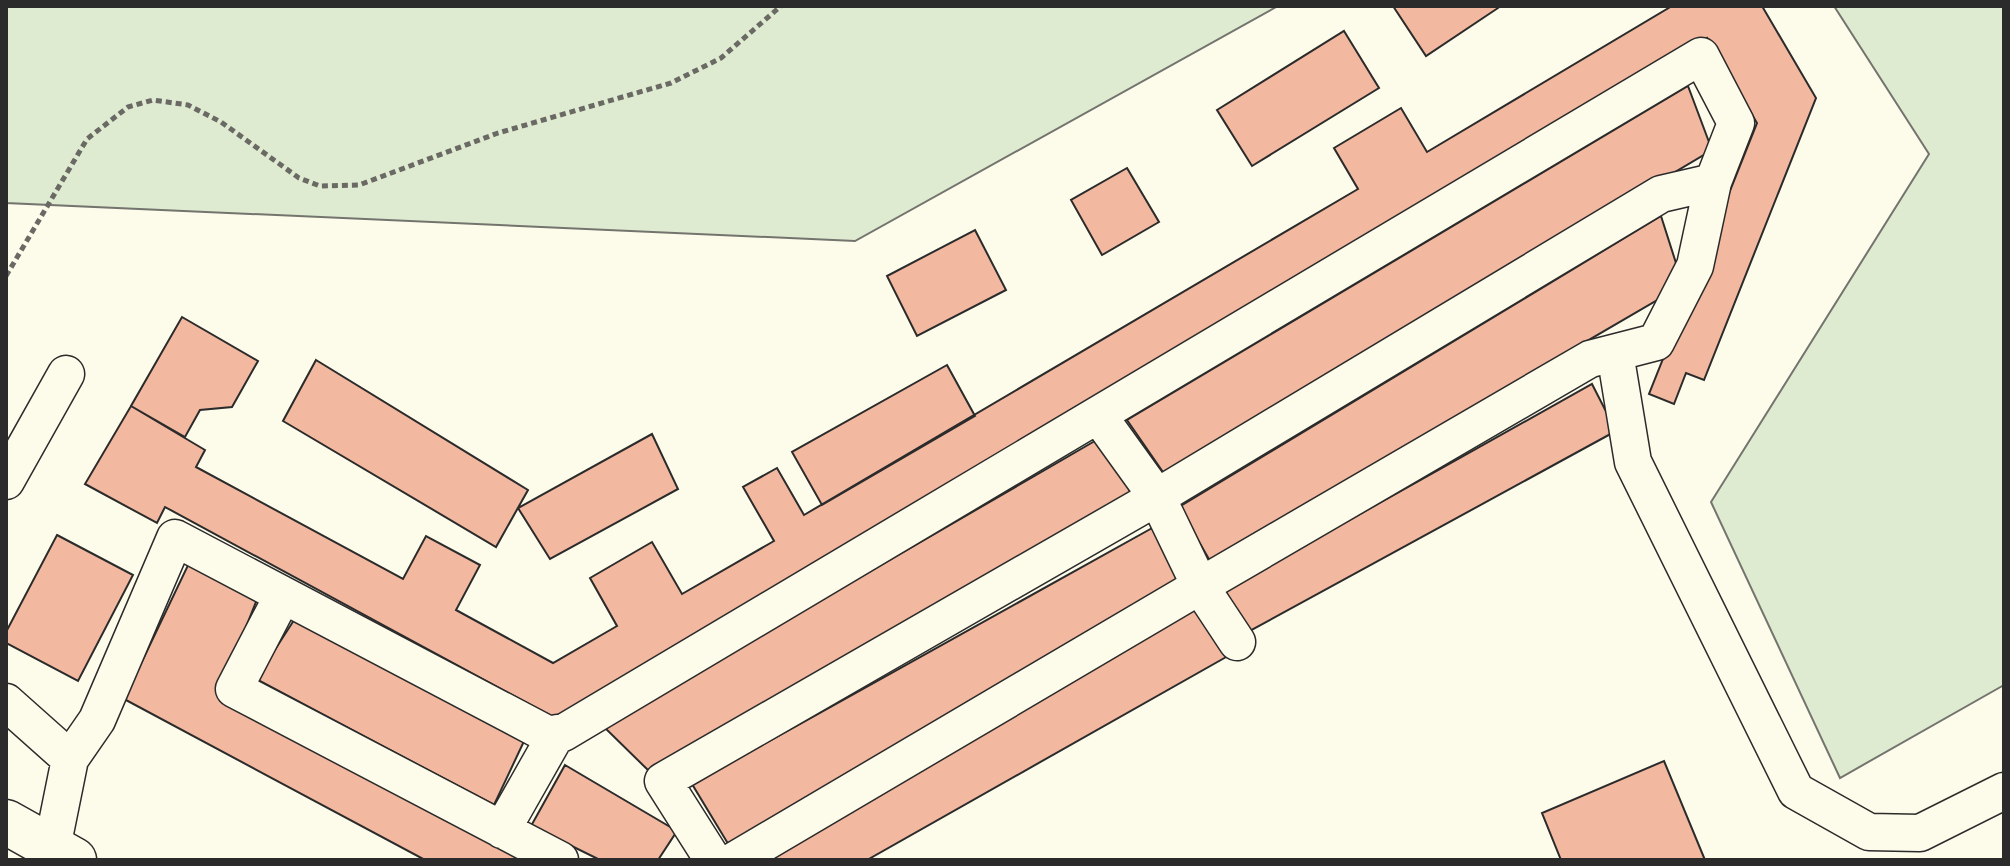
<svg xmlns="http://www.w3.org/2000/svg" width="2010" height="866" font-family="Ubuntu,sans-serif">
<rect width="100%" height="100%" fill="#fdfbea"/>
<path fill="#deebd1" stroke="#74746e" stroke-width="2" d="M6,6H1278L855,241L6,203Z
M1834,6H2004V685L1840,778L1711,502L1929,154Z"/>
<path fill="#f2b8a0" stroke="#2b2b2b" stroke-width="2" d="M1393,6H1497L1498,8L1426,56Z
M1672,6H1762L1816,98L1704,380L1686,373L1674,404L1649,394L1757,123L1707,38L564,723L165,507L157,523L85,484L131,406L205,450L196,467L403,579L426,536L480,565L456,610L553,663L617,626L590,578L652,542L682,594L774,541L743,487L777,468L804,515L1358,189L1334,148L1401,108L1427,152Z
M1344,31L1379,88L1252,166L1217,110Z
M1688,86L1712,150L1165,475L1127,420Z
M1127,168L1159,222L1102,255L1071,200Z
M1661,216L1683,285L1210,561L1179,507Z
M975,230L1006,290L917,336L887,276Z
M182,317L258,361L232,407L200,410L185,437L131,406Z
M316,360L528,490L496,547L283,421Z
M947,365L975,416L822,505L792,452Z
M1592,384L1616,431L1248,632L1224,590Z
M652,434L678,489L550,559L518,508Z
M1100,438L1135,500L651,773L603,726Z
M1154,527L1183,582L730,847L692,784Z
M57,535L133,575L78,681L6,643V632Z
M190,561L258,597L220,692L538,860H425L124,699Z
M1201,601L1235,652L867,860H762Z
M296,617L526,737L494,805L256,679Z
M1664,761L1705,860H1561L1542,813Z
M565,765L677,831L658,860H600L531,826Z"/>
<g fill="none" stroke-linecap="round" stroke-linejoin="round">
<g stroke="#2b2b2b" stroke-width="39">
<path id="minor" d="M1615,353L1633,462L1796,791L1869,832L1920,833L2004,791
M1098,415L1157,497L1200,586L1237,642
M6,481L66,374
M283,595L234,689L560,860
M6,702L70,759
M502,830L557,733
M52,848L70,759L97,720L175,538L547,734L563,733L1701,56L1736,123L1713,182L1661,194L1147,503L663,781L713,860
M735,860L1200,586L1590,359L1656,342L1695,266L1713,182"/>
</g>
<g stroke="#2b2b2b" stroke-width="47">
<path id="highway" d="M6,822L74,860"/>
</g>
<path stroke="#6a6964" stroke-width="5" stroke-dasharray="6 4" stroke-linecap="butt" d="M6,276L87,139L128,107L153,100L188,105L221,122L299,178L320,186L359,185L498,133L671,83L721,58L781,6"/>
<use href="#minor" stroke="#fdfbea" stroke-width="36"/>
<use href="#highway" stroke="#fdfbea" stroke-width="44"/>
</g>
<rect width="2010" height="866" fill="none" stroke="#2b2b2b" stroke-width="16"/>
</svg>
